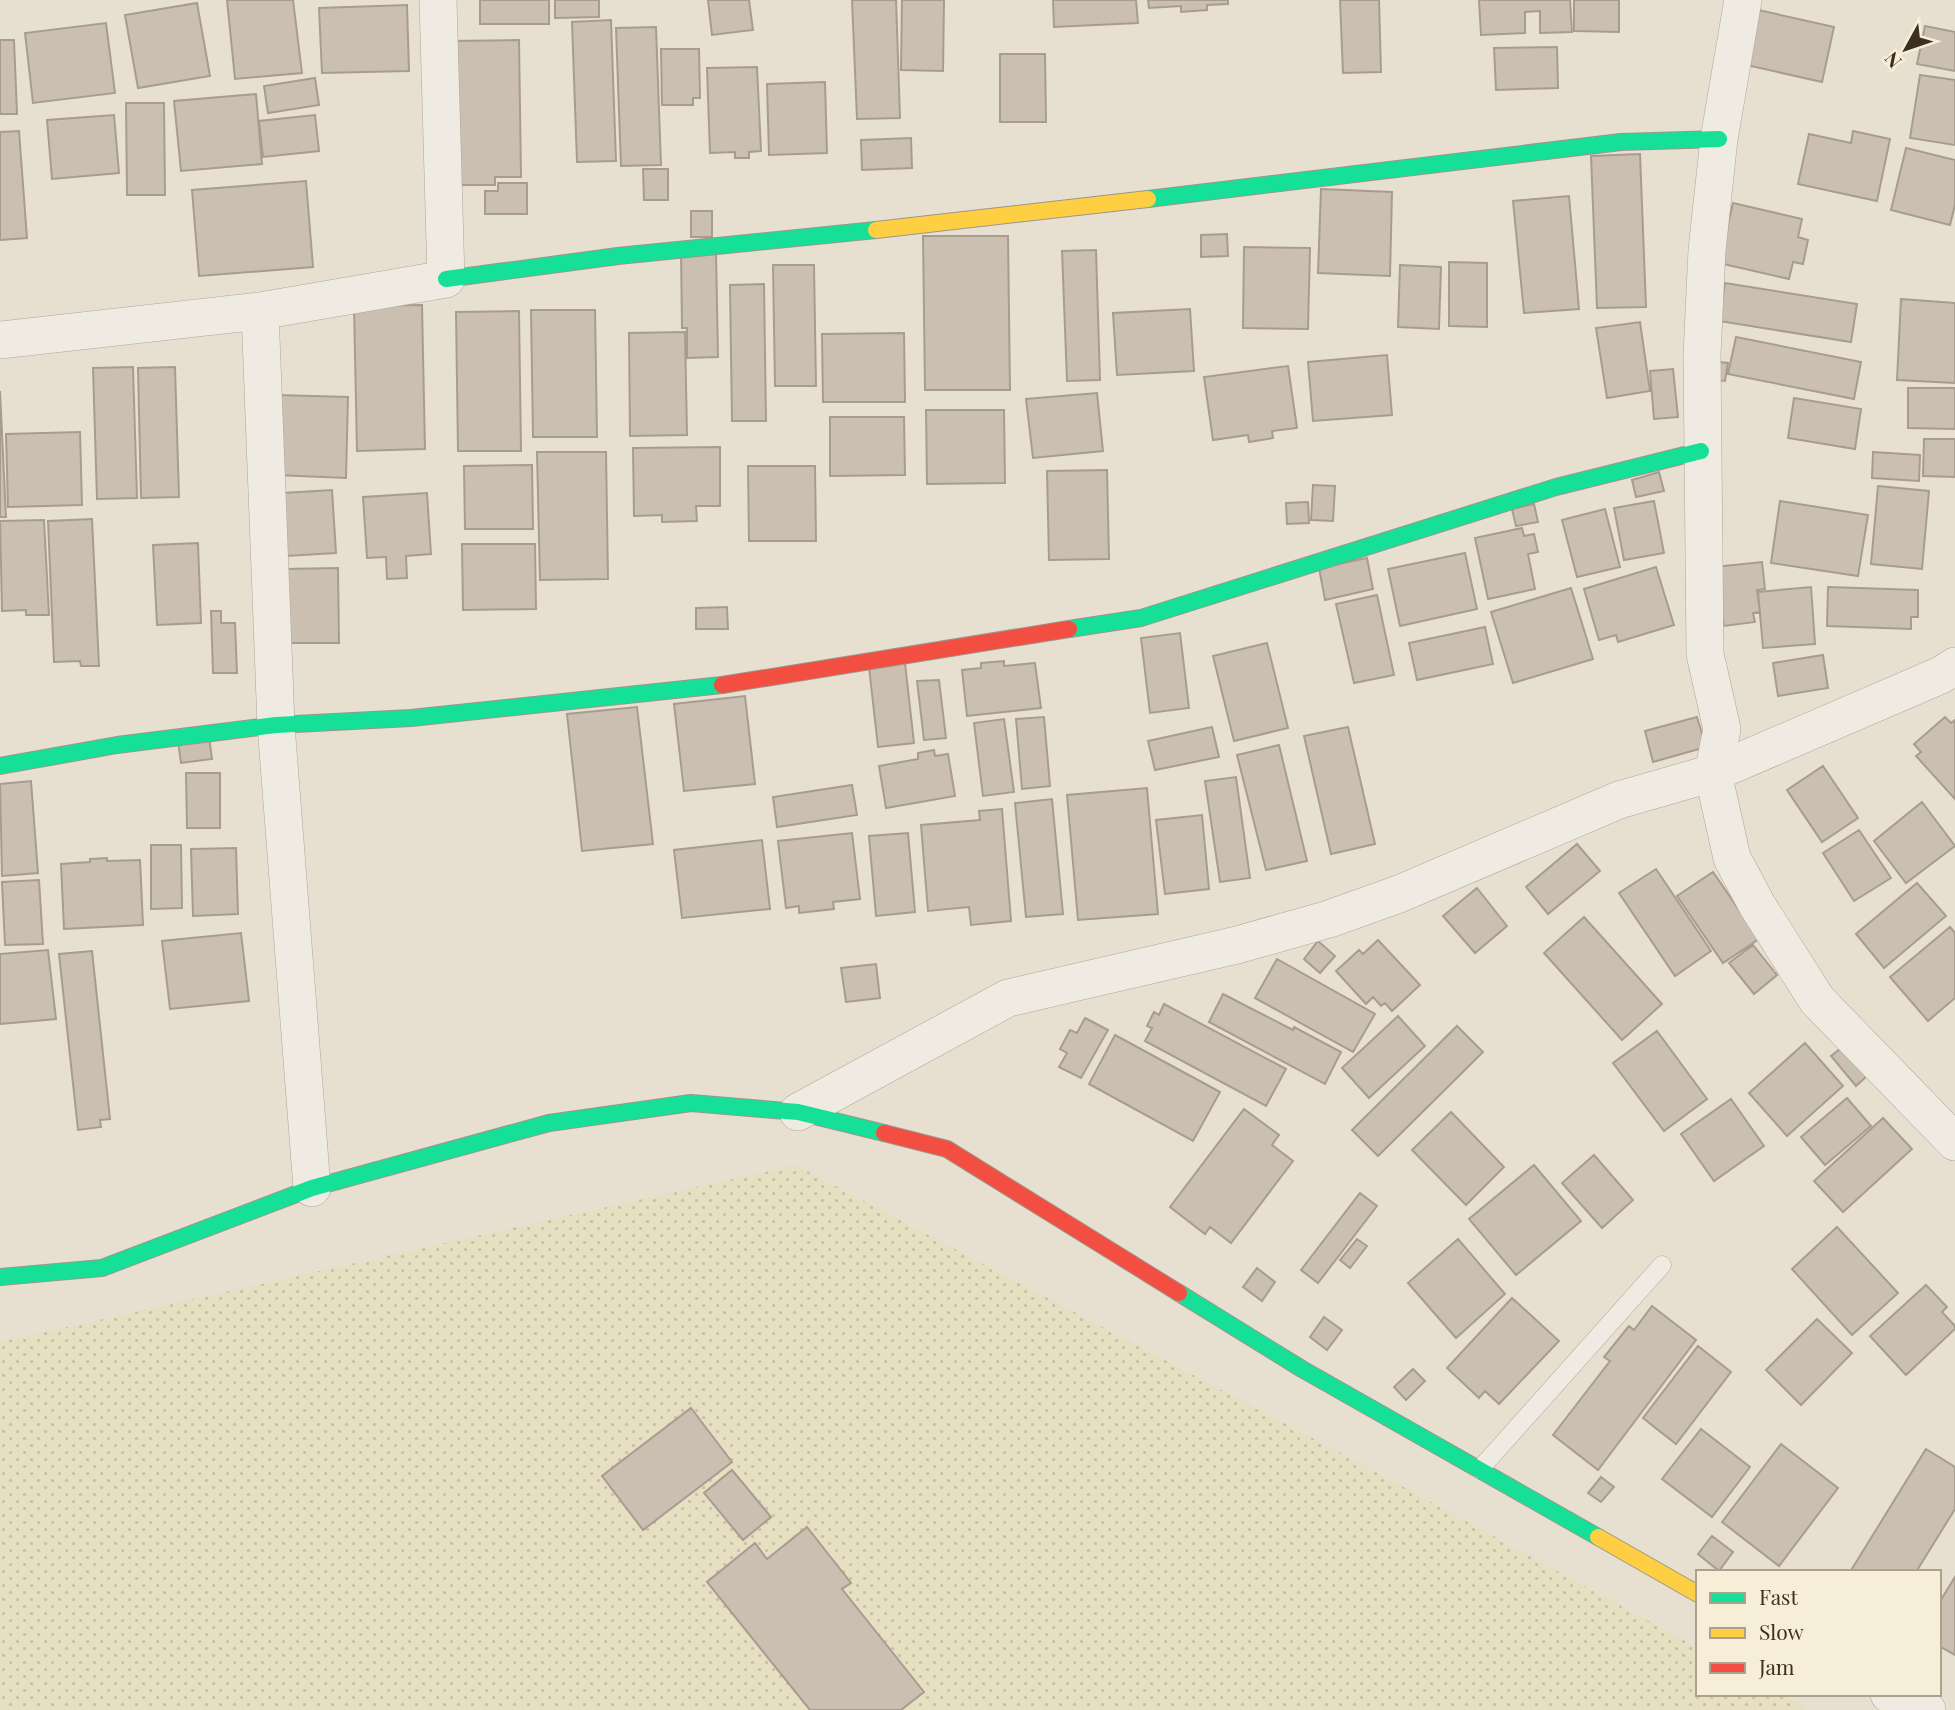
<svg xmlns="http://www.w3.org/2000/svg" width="1955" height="1710" font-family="'Playfair Display',serif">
<defs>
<pattern id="farmland-dots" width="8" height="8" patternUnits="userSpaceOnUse" patternTransform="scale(1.75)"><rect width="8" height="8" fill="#e6dfc2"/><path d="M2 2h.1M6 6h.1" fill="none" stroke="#c6c0a6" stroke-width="1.8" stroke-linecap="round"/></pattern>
</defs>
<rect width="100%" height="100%" fill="#e7e0d1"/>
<path fill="url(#farmland-dots)" d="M796,1165L1369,1468L1698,1648V1694H1781L1810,1710H0V1342Z"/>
<path fill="#cbbfb2" stroke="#a89c90" stroke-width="2" d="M227,0H293L302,73L235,79Z
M480,0H549V24H480Z
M555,0H599V17L555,18Z
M708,0H749L753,30L712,35Z
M852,0H896L900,118L857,119Z
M902,0H944L943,71L901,70Z
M1053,0H1136L1138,23L1054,27Z
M1148,0H1228V4L1207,5V10L1181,12V6L1149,8Z
M1340,0H1379L1381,72L1343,73Z
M1479,0H1570L1572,32L1540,33V11L1525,12V33L1481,35Z
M1574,0H1619V32L1574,31Z
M197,3L210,76L138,88L125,15Z
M407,5L409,71L322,73L319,8Z
M1754,9L1834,27L1822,82L1742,64Z
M611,20L616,161L577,162L572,22Z
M106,23L115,93L33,103L25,33Z
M1925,26L1955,32V71L1917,64Z
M656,27L661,165L621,166L616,28Z
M0,40H14L17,114H0Z
M519,40L521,177H495V185H452L450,41Z
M1557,47L1558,88L1496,90L1494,48Z
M661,49H699L700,98H693V105H662Z
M1000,54H1045L1046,122H1000Z
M757,67L761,151L749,152V158H735V152L710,153L707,68Z
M1920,75L1955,80V145L1910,138Z
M315,78L319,105L268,113L264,86Z
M825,82L827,153L769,155L767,84Z
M256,94L262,164L181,171L174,101Z
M126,103H164L165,195H127Z
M114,115L119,173L52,179L47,120Z
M315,115L319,151L263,157L259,121Z
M19,131L27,238L0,240V132Z
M1853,131L1890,139L1877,201L1798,184L1809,134L1851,143Z
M911,138L912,168L862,170L861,140Z
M1906,148L1955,160V205L1950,225L1891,210Z
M1640,154L1646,307L1597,308L1591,156Z
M643,169H668V200H644Z
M306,181L313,267L199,276L192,190Z
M498,183H527V214H485V191H498Z
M1321,189L1392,192L1390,276L1318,273Z
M1569,196L1579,309L1524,313L1513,201Z
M1733,203L1802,219L1798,237L1808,240L1803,264L1793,262L1789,279L1719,263Z
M691,211H712V237H691Z
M1227,234L1228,256L1201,257V235Z
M923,236H1008L1010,390H925Z
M1244,247L1310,248L1308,329L1243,328Z
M1096,250L1100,380L1067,381L1062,251Z
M716,252L718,357L687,358V328H682L681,253Z
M1449,262L1487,263V327L1449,326Z
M773,265H814L816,386H775Z
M1400,265L1441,267L1439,329L1398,327Z
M1725,283L1857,304L1851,342L1719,321Z
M764,284L766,421H732L730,285Z
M1901,299L1955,303V383L1897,380Z
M422,305L425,449L357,451L354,306Z
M1190,309L1194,371L1117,375L1113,313Z
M531,310H595L597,437H533Z
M519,311L521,451H458L456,312Z
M1640,322L1650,391L1607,398L1596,328Z
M685,332L687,435L630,436L629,333Z
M904,333L905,402H823L822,334Z
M1736,337L1861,362L1854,399L1728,374Z
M1387,355L1392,415L1313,421L1308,362Z
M1709,361L1728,363L1725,381L1706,379Z
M1288,366L1297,428L1272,431L1273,438L1249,442L1248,435L1213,440L1204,377Z
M133,367L137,498L97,499L93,368Z
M175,367L179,497L141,498L138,368Z
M1673,369L1678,417L1654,419L1650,371Z
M1908,388H1955V429L1908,428Z
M0,391L6,517H0Z
M1097,393L1103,451L1033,458L1026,399Z
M277,395L348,397L346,478L275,475Z
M1794,398L1861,409L1855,449L1788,438Z
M926,410H1004L1005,483L927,484Z
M830,417H904L905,475L830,476Z
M80,432L82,505L8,507L6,434Z
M1924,439H1955V477L1923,476Z
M720,447V506H696L697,521L662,522V515L634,516L633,448Z
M537,452H606L608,579L540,580Z
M1873,452L1920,455L1919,481L1872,478Z
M532,465L533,529H465L464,466Z
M748,466H815L816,541H749Z
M1107,470L1109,559L1049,560L1047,471Z
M1659,472L1664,491L1636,497L1632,480Z
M1313,485L1335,486L1333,521L1311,520Z
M1878,486L1929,491L1922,569L1871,564Z
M332,490L336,553L286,556L283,493Z
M427,493L431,554L406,556L407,578L387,579L386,557L367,558L363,497Z
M1654,501L1664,553L1624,560L1614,508Z
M1780,501L1868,515L1858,576L1771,563Z
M1308,502L1309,523L1287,524L1286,503Z
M1534,504L1538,522L1516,526L1512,509Z
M1605,509L1620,567L1577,577L1562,520Z
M92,519L99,666H81L80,661L54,662L48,521Z
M44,520L49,615H26V610L2,611L0,521Z
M1522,528L1524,536L1534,534L1538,552L1528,554L1535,589L1488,599L1475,538Z
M198,543L201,623L157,625L153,545Z
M462,544H535L536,609L463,610Z
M1465,553L1477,609L1400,626L1388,569Z
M1367,558L1373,589L1325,600L1319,568Z
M1762,562L1765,589L1757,590L1760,612L1753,613L1755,622L1724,626L1715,567Z
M1656,567L1674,625L1618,642L1616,635L1599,640L1584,589Z
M338,568L339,643H283L282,569Z
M1811,587L1815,644L1763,648L1758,592Z
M1828,587L1918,590V617H1911V629L1827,626Z
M1571,588L1593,659L1513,683L1491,612Z
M1377,595L1394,675L1354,683L1336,604Z
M727,607L728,629H696V608Z
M211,611H221V623H235L237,673H213Z
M1485,627L1493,664L1417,680L1409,643Z
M1180,633L1189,708L1150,713L1141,638Z
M1267,643L1288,728L1234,741L1213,656Z
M1823,655L1828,688L1778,696L1773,663Z
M1004,661V666L1035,663L1041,708L967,716L962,670L981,668V663Z
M905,663L914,743L878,747L869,667Z
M939,680L946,738L924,740L917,681Z
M745,696L755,784L684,791L674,704Z
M637,707L653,844L582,851L567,714Z
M1044,717L1050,786L1022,789L1016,719Z
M1697,717L1706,747L1653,762L1645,731Z
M1945,717L1951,723L1955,720V799L1916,756L1921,752L1914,744Z
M1004,719L1014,792L983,796L974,723Z
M1212,727L1219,757L1155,770L1148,741Z
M1348,727L1375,844L1331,854L1304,736Z
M209,737L212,759L181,763L178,741Z
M1279,745L1307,861L1266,870L1237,755Z
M934,750L935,756L948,754L955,796L886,808L879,766L918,759V753Z
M1823,766L1858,818L1822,842L1787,790Z
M186,773H220V828H187Z
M1236,777L1250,878L1220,882L1205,781Z
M31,781L38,873L2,876L0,784Z
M852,785L857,815L777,827L773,797Z
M1147,788L1158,914L1078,920L1067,795Z
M1052,799L1063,914L1026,917L1015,803Z
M1922,802L1955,846L1906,883L1874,841Z
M1002,809L1011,921L971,925L969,907L928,911L921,825L980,820L979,811Z
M1202,815L1209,889L1165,894L1156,820Z
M1859,830L1891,878L1854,901L1823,853Z
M852,833L860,899L833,902L834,909L799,913V906L786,908L778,841Z
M908,833L915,912L876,916L869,836Z
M762,840L770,909L682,918L674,850Z
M1577,844L1600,871L1548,914L1526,887Z
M151,845H181L182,908L151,909Z
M236,848L238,914L193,916L191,849Z
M107,858V861L140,860L143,925L64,929L61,864L90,862V859Z
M1656,869L1711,951L1675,976L1619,893Z
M1713,872L1759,939L1723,963L1677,896Z
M39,880L43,944L5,945L2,882Z
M1917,883L1946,916L1884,968L1856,934Z
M1477,888L1507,926L1475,953L1443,916Z
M1584,917L1662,1004L1622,1040L1544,953Z
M1950,927L1955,933V998L1928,1021L1890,977Z
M241,933L249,1001L170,1009L162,941Z
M1378,940L1420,985L1392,1011L1385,1003L1381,1006L1373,997L1366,1004L1336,971L1359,950L1363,954Z
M1318,941L1335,956L1320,973L1304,959Z
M1753,945L1777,975L1754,994L1729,963Z
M48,950L56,1019L0,1024V954Z
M92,951L110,1119L100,1120L101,1127L78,1130L59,954Z
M1277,959L1375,1014L1353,1052L1255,998Z
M876,964L880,998L846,1002L841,968Z
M1223,994L1293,1030L1294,1027L1341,1052L1325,1084L1209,1022Z
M1164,1004L1286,1069L1266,1106L1145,1041L1152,1028L1147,1026L1154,1012L1159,1015Z
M1398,1016L1425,1046L1369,1098L1342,1068Z
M1085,1018L1108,1030L1081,1078L1059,1067L1067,1053L1060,1049L1070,1030L1077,1033Z
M1457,1026L1483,1052L1378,1156L1352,1130Z
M1657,1031L1707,1099L1664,1131L1613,1063Z
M1115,1035L1220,1092L1193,1141L1089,1084Z
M1805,1043L1843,1086L1787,1136L1749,1093Z
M1844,1046L1868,1075L1856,1086L1831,1056Z
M1847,1098L1871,1126L1825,1165L1801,1137Z
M1731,1099L1764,1146L1714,1181L1681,1134Z
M1244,1109L1279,1135L1272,1145L1293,1161L1231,1243L1210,1227L1205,1234L1170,1207Z
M1451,1112L1504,1167L1466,1205L1412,1150Z
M1883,1118L1912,1149L1843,1212L1814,1181Z
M1594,1155L1633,1200L1602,1228L1562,1183Z
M1534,1165L1581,1221L1516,1275L1469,1219Z
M1360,1193L1377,1206L1318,1283L1301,1270Z
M1837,1227L1898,1293L1852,1335L1792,1269Z
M1357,1239L1367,1246L1350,1268L1340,1260Z
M1458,1239L1505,1294L1456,1338L1408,1283Z
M1257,1268L1275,1282L1262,1301L1243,1287Z
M1926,1285L1947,1307L1942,1312L1955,1326V1329L1906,1375L1870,1336Z
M1512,1298L1559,1341L1499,1404L1485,1391L1479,1398L1447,1368Z
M1652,1306L1696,1340L1598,1470L1553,1435L1610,1361L1604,1357L1629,1326L1634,1330Z
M1324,1317L1342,1330L1327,1350L1310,1337Z
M1817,1319L1852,1353L1801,1405L1766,1370Z
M1698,1346L1731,1372L1676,1444L1643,1418Z
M1413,1369L1425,1381L1406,1400L1394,1387Z
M691,1408L732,1462L643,1530L602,1476Z
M1701,1429L1750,1467L1712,1517L1662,1479Z
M1781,1444L1838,1488L1779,1566L1722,1522Z
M1926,1449L1955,1467V1509L1916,1572H1850Z
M732,1470L771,1517L743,1540L704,1493Z
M1601,1477L1614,1487L1601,1502L1588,1493Z
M807,1527L851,1583L842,1589L924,1692L901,1710H810L707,1582L755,1543L767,1559Z
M1712,1536L1733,1552L1719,1571L1698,1554Z
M1955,1577V1655L1939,1646V1603Z"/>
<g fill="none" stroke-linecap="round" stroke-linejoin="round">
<g stroke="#ada599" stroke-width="19">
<path id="lane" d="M1480,1469L1662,1265"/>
</g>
<g stroke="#ada599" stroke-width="38">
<path id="street" d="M1743,0L1719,139L1707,250L1702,355L1705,654L1722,729L1713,773L1732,858L1757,905L1817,1000L1955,1142
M260,311L276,725L312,1188
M0,340L260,311L446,279L438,0
M798,1112L1008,998L1237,945L1329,919L1399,894L1619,800L1713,773L1941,675L1955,666
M1889,1694L1927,1710"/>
</g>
<g stroke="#9c958a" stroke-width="18">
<path id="fast" d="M1148,199L1621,142L1719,139
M446,279L618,256L876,230
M1069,629L1141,618L1556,487L1701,451
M0,766L117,745L276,725L411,718L722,685
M0,1277L102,1268L312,1188L549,1123L691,1103L798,1112L884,1133
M1179,1293L1302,1369L1598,1537"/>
</g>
<g stroke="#9c958a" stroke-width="18">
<path id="slow" d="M876,230L1148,199
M1598,1537L1698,1594"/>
</g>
<g stroke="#9c958a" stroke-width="18">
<path id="jam" d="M722,685L1069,629
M884,1133L947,1149L1179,1293"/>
</g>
<use href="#lane" stroke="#efebe3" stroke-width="18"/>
<use href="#street" stroke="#efebe3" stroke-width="37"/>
<use href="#fast" stroke="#16e098" stroke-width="16"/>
<use href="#slow" stroke="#ffcf43" stroke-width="16"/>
<use href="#jam" stroke="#f24e42" stroke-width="16"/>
</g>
<rect x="1696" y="1570" width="245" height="126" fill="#f7eed8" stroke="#ada18e" stroke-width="2"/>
<rect x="1710" y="1593" width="35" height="10" fill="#16e098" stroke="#ada18e" stroke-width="2"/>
<text x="1759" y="1605" font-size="21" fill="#3d2e20">Fast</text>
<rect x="1710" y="1628" width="35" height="10" fill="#ffcf43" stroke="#ada18e" stroke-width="2"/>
<text x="1759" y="1640" font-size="21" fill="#3d2e20">Slow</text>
<rect x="1710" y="1663" width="35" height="10" fill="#f24e42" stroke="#ada18e" stroke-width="2"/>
<text x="1759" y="1675" font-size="21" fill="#3d2e20">Jam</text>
<g transform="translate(1906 49) rotate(230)" stroke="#f7eed8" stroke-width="5" paint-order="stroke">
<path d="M0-5L12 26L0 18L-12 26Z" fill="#3d2e20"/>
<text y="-10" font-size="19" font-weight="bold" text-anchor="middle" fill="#3d2e20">N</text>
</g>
</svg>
